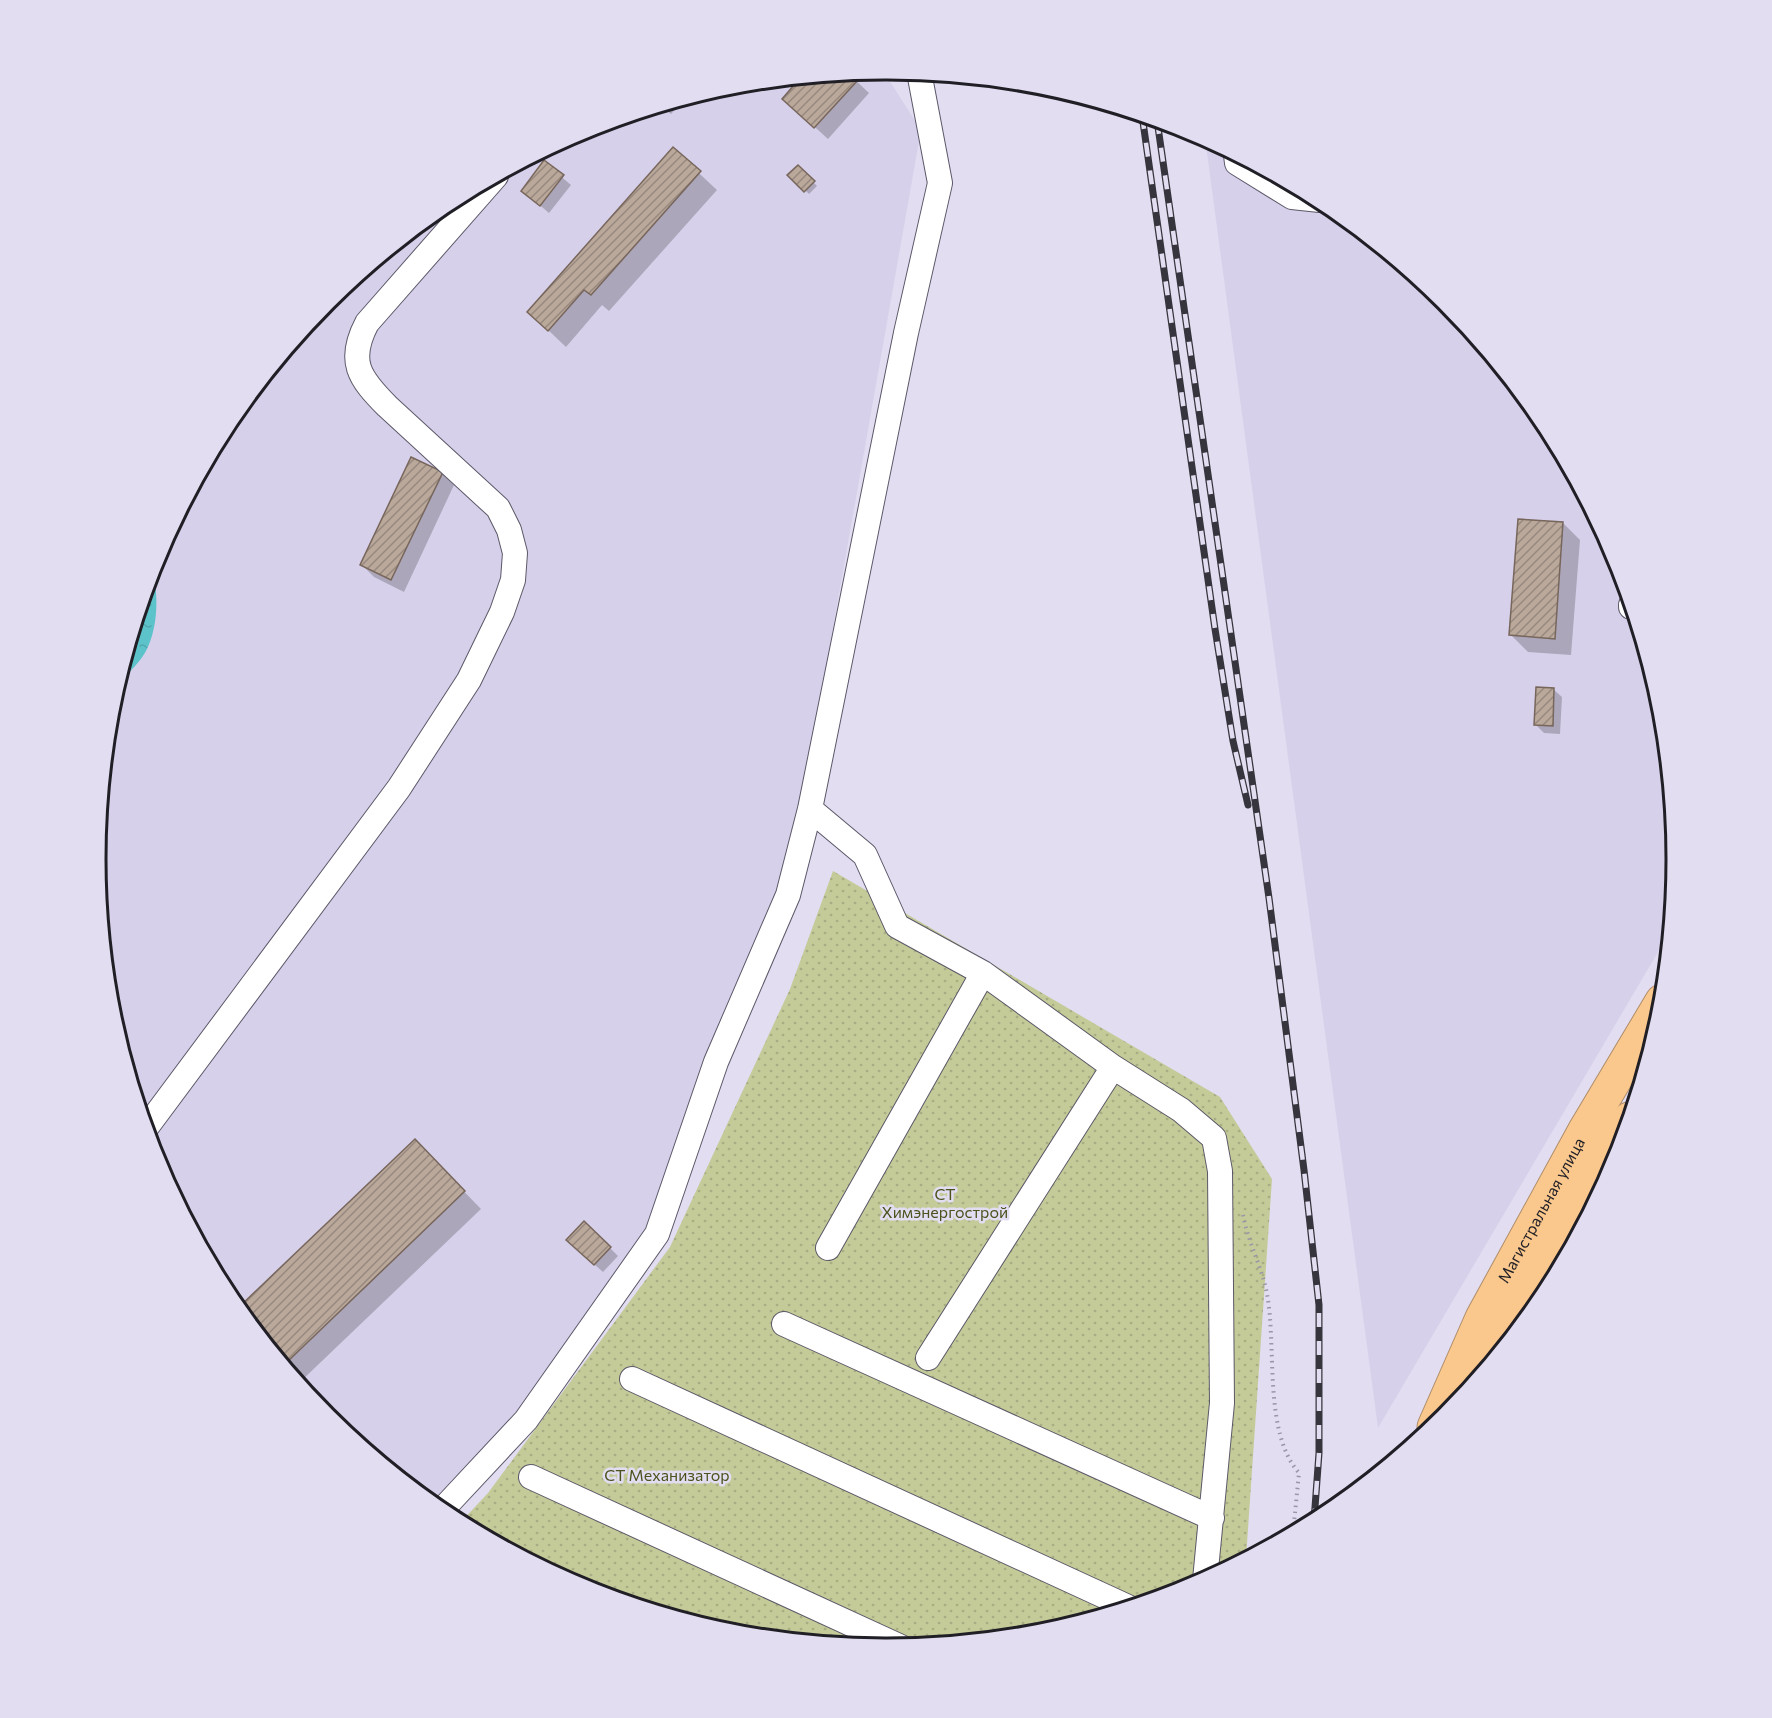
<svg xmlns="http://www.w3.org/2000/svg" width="1772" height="1718" font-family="Commissioner,sans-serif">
<defs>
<pattern id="grass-dots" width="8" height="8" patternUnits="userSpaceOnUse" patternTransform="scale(1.5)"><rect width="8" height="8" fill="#c4cb98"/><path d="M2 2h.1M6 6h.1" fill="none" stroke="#a8ae83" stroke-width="1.8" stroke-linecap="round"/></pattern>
<pattern id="water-ripples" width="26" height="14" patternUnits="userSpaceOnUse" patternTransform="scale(1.5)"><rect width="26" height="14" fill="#5dc3cb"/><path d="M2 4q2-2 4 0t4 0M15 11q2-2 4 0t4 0" fill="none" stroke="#51a7ae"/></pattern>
<pattern id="building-hatch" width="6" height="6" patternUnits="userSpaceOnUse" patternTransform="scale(1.5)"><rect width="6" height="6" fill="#baa89b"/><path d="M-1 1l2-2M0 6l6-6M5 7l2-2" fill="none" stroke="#97887e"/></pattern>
</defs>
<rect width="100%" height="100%" fill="#e2ddf1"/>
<path fill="#d7d0ea" d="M882,69L921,130L783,911L649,1228L527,1404L432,1503L327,1417L229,1298L156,1161L111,1013L96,859L111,705L117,685L140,660L152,634L155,580L152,570L156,556L229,420L328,300L447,202L584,129L732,84Z
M1205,138L1325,202L1445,301L1543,420L1616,557L1661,705L1676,859L1668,935L1378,1428Z"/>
<path fill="url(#grass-dots)" d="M833,871L1220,1097L1272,1179L1246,1558L1188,1589L1040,1634L886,1649L732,1634L583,1589L460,1523L488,1493L670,1247L790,989Z"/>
<path fill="url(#water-ripples)" d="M152,570C159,593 158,627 147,649C141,662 127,674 117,685Z"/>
<path fill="#0003" d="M848,73L869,93L828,139L797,111L804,77Z
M685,99L671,114L661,106Z
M673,149L717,190L609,311L602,305L566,347L529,312Z
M545,163L571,185L549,213L523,191Z
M798,167L817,186L809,194L790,175Z
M1454,312L1464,324L1454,316Z
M442,473L454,485L404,592L374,577L362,565Z
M1563,523L1580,540L1571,655L1528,652L1511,635Z
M1553,689L1562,697L1560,734L1544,733L1536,725Z
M415,1141L481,1209L299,1383L239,1309Z
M576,1248H610L618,1256L603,1272Z"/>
<path fill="url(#building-hatch)" stroke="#77665b" stroke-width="1.5" d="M850,73L858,80L814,128L782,99L801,77Z
M673,147L701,171L591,295L584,290L548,331L527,312Z
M544,160L564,175L540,206L521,191Z
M798,165L815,181L804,192L787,175Z
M411,457L443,472L391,580L360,565Z
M1518,519L1563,522L1555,639L1509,635Z
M1536,687L1554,688L1553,726L1534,725Z
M415,1139L465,1191L284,1365L238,1308Z
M584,1221L611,1247L594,1265L566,1240Z"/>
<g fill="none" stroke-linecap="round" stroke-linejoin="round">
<g stroke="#5c5868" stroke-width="26">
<path id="minor" d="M1236,155L1237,163L1292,197L1320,200
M1631,605V607
M810,809L865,855L897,926L983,973L1113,1067L1181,1110L1214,1138L1220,1171L1222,1403L1205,1580
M146,1128L399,788L469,680L502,612L513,580L515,553L509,530L498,508L387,406C359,378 347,361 367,323L496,176
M828,1248L983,973
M784,1324L1212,1518
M928,1358L1113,1067
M632,1379L1128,1607
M531,1477L901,1647
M441,1511L526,1420L657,1234L716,1062L788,895L810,809L906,333L940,183L919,72"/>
</g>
<g stroke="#ae8d69" stroke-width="35">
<g id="highway">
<path d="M1496,1355L1507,1330L1629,1119"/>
<path id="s1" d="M1434,1427L1482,1318L1585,1130L1662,1001"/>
</g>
</g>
<path stroke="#9a96a6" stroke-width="4" stroke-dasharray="1.5 4.5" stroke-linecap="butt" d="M1243,1215C1248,1242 1262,1267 1267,1294C1277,1347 1263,1432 1299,1473L1293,1533"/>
<use href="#minor" stroke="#fff" stroke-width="24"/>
<use href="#highway" stroke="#fac88d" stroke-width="33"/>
<g stroke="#36343c" stroke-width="7">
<path id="rail" d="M1142,115L1215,629L1233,741L1248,805
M1157,120L1269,898L1304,1170L1319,1305V1453L1314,1521"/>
</g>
<use href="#rail" stroke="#e2ddf1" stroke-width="4.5" stroke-dasharray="14" stroke-linecap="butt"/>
</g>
<g text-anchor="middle" stroke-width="5" stroke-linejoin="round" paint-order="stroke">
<g font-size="16" fill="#4d521d" stroke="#e2ddf1">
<text x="945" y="1200">СТ<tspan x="945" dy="18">Химэнергострой</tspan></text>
<text x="667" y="1481">СТ Механизатор</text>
</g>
<g font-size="16" fill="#211f26" stroke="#e2ddf1">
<text dy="6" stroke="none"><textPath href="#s1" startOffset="242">Магистральная улица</textPath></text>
</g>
</g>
<path d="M0 0H1772V1718H0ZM885 80H887A779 779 0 0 1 1666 859V859A779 779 0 0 1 887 1638H885A779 779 0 0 1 106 859V859A779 779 0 0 1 885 80Z" fill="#e2ddf1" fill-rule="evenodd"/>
<path fill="none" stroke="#211f26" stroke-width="3" d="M885 80H887A779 779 0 0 1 1666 859V859A779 779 0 0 1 887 1638H885A779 779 0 0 1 106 859V859A779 779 0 0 1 885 80Z"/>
</svg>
